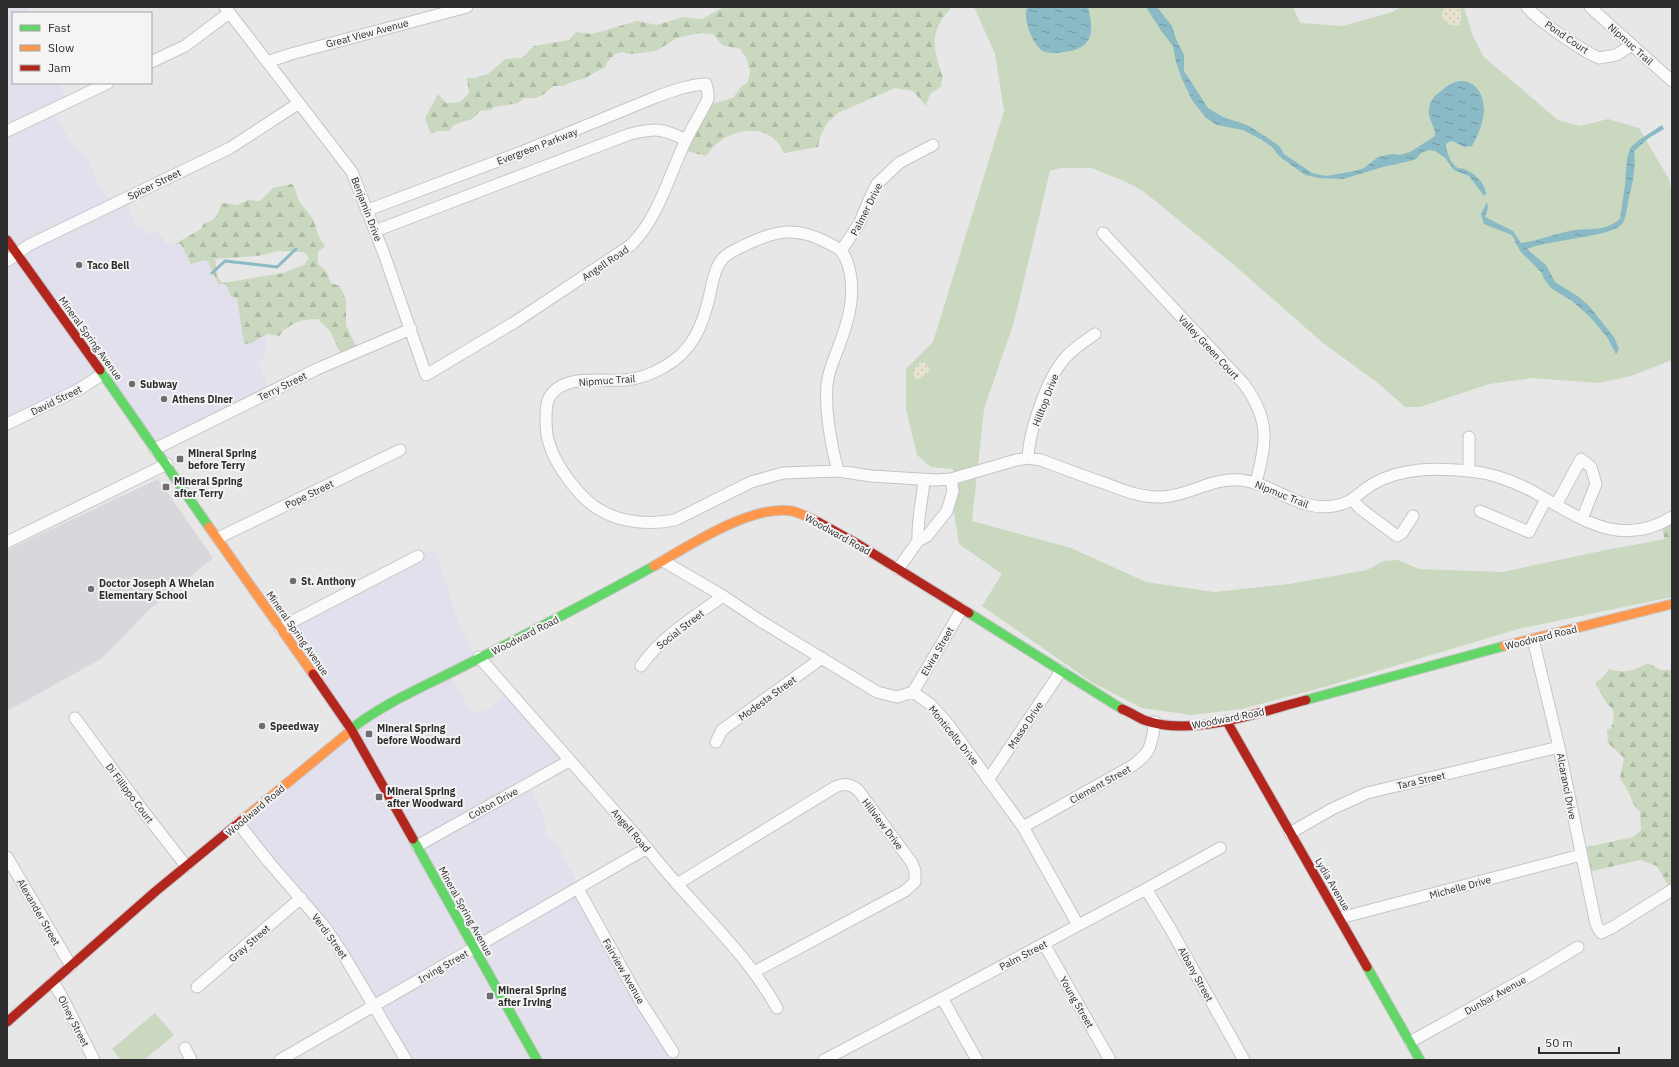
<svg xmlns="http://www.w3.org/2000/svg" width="1679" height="1067" font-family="'IBM Plex Sans',sans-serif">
<defs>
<pattern id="forest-firs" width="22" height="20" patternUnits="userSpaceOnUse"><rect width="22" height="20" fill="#c9d8bf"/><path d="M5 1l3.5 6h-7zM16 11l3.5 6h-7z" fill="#adbaa4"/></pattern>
<pattern id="sand-dots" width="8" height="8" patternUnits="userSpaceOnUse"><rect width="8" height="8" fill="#e7e2ce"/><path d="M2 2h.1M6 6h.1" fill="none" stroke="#c6c2b1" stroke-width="1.8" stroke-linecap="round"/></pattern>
<pattern id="water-ripples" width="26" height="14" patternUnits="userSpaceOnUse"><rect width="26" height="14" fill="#8abac6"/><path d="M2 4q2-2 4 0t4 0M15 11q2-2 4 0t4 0" fill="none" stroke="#7198a1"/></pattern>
</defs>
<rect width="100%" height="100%" fill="#e7e7e8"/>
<path fill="#e2e0ec" d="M7,7H27L30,13H13V83H59L66,98L52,108L72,144L81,151L89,162L97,182L111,202L125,196L135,226L144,228L148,234L159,232L167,244H181L208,261L218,284H226L231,296L237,298L244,344L252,343L267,334L265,355L258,363L269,390L156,447L99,378L7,420Z
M435,550L459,624L476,660L451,676L471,712L487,711L505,694L565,759L528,784L544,815L546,836L557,845L579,885L621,971L672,1060H402L340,951L239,820L346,733L279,633L322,604L429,551Z"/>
<path fill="#d7d7dc" d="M158,479L213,558L150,609L101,659L7,711V550Z"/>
<path fill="#c9d8bf" d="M974,7H1293L1300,23L1343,26L1392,12L1401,7H1464L1472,34L1484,57L1558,120L1580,126L1608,119L1639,128L1669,179L1672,195V360L1631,376L1599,383L1533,378L1489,384L1420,407H1405L1378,383L1323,343L1234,265L1143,191L1122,180L1091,168H1060L1050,171L1014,322L984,409L972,521L1071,548L1146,582L1214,592L1289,584L1367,570L1383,561L1398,560L1419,569L1502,572L1611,549L1672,538V597L1518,629L1328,686L1242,709L1191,715L1142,708L1093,683L982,606L1002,574L959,544L953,506V469L931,467L917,455L906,409V369L933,342L1004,111L995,54Z
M155,1013L174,1035L144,1060H121L112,1049Z"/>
<path fill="url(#forest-firs)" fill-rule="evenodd" d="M736,7H952C928,32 933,48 943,78L941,83L942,86L930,94L926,106L913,91L895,88L838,113L827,123L820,137L818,147L784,153C782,150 780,145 777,142C763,125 735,129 719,142C714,145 710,151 706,156L679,149L701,107L733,98L741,87L748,82L750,71L746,57L740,49L722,45L713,34L699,33L677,38L656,51L631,54L622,52L615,54L607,62L606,67C598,70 593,74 585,78C578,81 571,81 564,86H553L544,94L536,98H524L518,103L495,107L491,110L480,111L472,119L454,125L449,131H437L431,134L425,118L438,94L446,103L460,102L469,93L467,78H475L488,74L505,59L522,58L534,46L569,40L576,32L592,34L637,21L657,25L683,17L702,19L722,8Z
M291,184L294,186L299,201L313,219L319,237L325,246L318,252V264L326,271L331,283L340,286L346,300V325L357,348L341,354L330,331L318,319C301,319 289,323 279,336L267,334L252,343L244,344L237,298L231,296L226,284H218L208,261L205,260L191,264L181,244H175L201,229L204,223C217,221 217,214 222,203L237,205L248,200L260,201L273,188ZM279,251L304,252L309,258L304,265L283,273L223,283L218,278L215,259L257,256Z
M1672,514V551L1667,552L1661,523Z
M1648,663L1661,670H1672V892L1657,866L1640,860L1584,873L1578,849L1633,837L1641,830L1640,812L1634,805L1628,791L1620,778L1624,758L1608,743L1607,730L1611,728L1614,720L1613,710L1606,702L1595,683L1603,677L1609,669C1627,674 1632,671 1648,663Z"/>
<path fill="url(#sand-dots)" d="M1445,7L1460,8L1461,17L1459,26L1450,25L1442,18V12Z
M921,362C926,362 930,366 929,371L919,379H915L913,370Z"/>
<path fill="url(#water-ripples)" d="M1028,7H1088C1094,31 1094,48 1065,52C1058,53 1049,54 1043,51C1033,45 1021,17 1028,7Z
M1146,7H1157L1172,26L1176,39L1184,55V71L1208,108L1223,117L1249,126L1275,143L1280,147L1284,154L1312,173L1326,176L1355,171L1364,168L1378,157L1392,154L1400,155L1410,152L1435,136C1436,127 1427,118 1429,109C1430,99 1435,96 1442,90C1463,71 1484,84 1484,111C1483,123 1478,136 1472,146C1470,146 1467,147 1465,147C1456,145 1454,137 1446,144C1446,151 1451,165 1458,168C1460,169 1462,168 1464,169C1475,173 1485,183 1486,194L1484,196L1469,176L1454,170L1445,158L1435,151L1429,150L1421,153L1416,159L1410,161L1383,167L1343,179L1319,178L1305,175L1279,156L1272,147L1262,140L1243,130L1217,125L1206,118L1192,100L1182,79L1176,62L1173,46L1162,32Z
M1662,125L1664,129L1649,138L1634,151C1636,166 1633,183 1629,197C1627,206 1627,217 1622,224C1612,237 1547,240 1527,249L1546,265L1555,282L1579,297L1589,306L1614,337L1619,349L1616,354L1607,337L1590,317L1572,301L1551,288L1544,279L1542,273L1520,251L1512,235L1484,224L1481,214L1487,202L1488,208L1485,217L1513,231L1521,243C1538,241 1553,234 1570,231C1588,227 1603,233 1620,219L1625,185L1627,158L1631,147L1639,140Z"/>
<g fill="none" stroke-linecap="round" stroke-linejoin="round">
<path stroke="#8abac6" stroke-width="3" d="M212,273L225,261L277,267L296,249"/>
<g stroke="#c5c5c6" stroke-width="13">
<path id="street" d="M225,7L352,172L384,254L426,375L515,322L631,245C659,217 669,175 686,140C693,126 701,113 708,99V92L706,84C688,85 672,91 656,97L519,153L368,210
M1527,7C1538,21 1583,51 1599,58L1616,55L1632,45
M1590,7L1672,81
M151,62L185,46L229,13
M267,62L291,54L467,7
M7,131L108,83
M375,231L630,134C656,128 662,128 686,140
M1103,233L1244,384C1270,420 1267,441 1256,482
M841,251L860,222L869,200L877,184L899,163L933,145
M7,261L29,245L230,148L299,103
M7,424L78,390L103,374
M1469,437V471
M155,449L317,369L411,329
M1028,458C1029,432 1047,377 1066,357C1074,348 1085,341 1095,334
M838,471C831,446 825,411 827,385C828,372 834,359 839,346C847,324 854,303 851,279C850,270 847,259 842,252C839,248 832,245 828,243C796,225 774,231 743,246C735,250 725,254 720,262C714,271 712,284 710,294C703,325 693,351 664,367C652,374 639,379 625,380C602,382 562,373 549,398C546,404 546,412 546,418C546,426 546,435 549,443C555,465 580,499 600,510C622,523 650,525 675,520L751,482L783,473L838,471L871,476L936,480L951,479L1016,460L1028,458L1041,460C1062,468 1083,476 1104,483C1123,490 1141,498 1162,497C1189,496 1213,477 1241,480C1275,484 1299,512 1333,506C1354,503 1357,493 1373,484C1402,467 1437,468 1469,471C1491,473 1513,481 1532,491C1579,517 1619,550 1672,517
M1352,500L1361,509L1397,536L1402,533L1413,516
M1556,505L1581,459L1591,467L1596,484L1582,519
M1480,511L1529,532L1546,499
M218,538L400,450
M918,541C917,521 922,501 924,481
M7,542L167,464
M663,561L723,596L759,620L877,692L897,697L913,692
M898,569L918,541L927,536L947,511L953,491L951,479
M280,628L418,556
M1533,639L1559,747L1596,924L1601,933L1613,927L1672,890
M479,657L647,848C689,903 743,947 777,1008
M641,666C662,636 694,617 723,596
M913,692L930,704L948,724L1023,827L1078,925
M913,692L962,609
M75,718L141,808L186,866
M716,742L722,730L822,658
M988,780L1061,671
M238,823L268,861L325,927L343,954L406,1060
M1023,827L1132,766C1152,752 1151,745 1155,722
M1290,833L1332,809L1367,793L1559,747
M417,846L569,761
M7,857L71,966
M677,884L835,787C845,783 850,784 858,790L912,863L915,871V882L905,891L754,972
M578,889L639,999L673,1052
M1146,889L1170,928L1244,1060
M1340,918L1581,855
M1044,944L1110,1060
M53,982L61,995L94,1060
M197,987L301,898
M942,998L977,1060
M1410,1042L1533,974L1578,947
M185,1048L191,1060
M280,1060L647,848
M824,1060L942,998L1146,889L1220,848"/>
</g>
<g stroke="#c5c5c6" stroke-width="11">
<path id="fast" d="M100,370L209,527
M969,613L1122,709
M1306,700L1504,646
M351,729C384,703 425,686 462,667C527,634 591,601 654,566
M413,839L537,1060
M1367,967L1420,1060"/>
</g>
<g stroke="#c5c5c6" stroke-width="11">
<path id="slow" d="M209,527L313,674
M654,566C688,546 752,504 792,511C801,513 810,518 818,522
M1504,646L1672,604
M241,821L348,733"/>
</g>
<g stroke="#c5c5c6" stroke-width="11">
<path id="jam" d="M7,240L100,370
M818,522L856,543L969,613
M313,674L351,729L413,839
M1122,709C1130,712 1137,717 1144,720C1192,738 1259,712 1306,700
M1226,720L1367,967
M7,1022L156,891L241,821"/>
</g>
<use href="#street" stroke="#fbfbfc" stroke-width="11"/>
<use href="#fast" stroke="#63d668" stroke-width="9"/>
<use href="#slow" stroke="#ff974d" stroke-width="9"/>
<use href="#jam" stroke="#b3261e" stroke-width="9"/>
</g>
<g fill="#6e6e6f" stroke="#f4f4f5" stroke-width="1.5">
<circle cx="79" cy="265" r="4"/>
<circle cx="132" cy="384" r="4"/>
<circle cx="164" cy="399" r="4"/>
<rect x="176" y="455" width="8" height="8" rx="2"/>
<rect x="162" y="483" width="8" height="8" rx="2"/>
<circle cx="293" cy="581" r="4"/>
<circle cx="91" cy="589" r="4"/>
<circle cx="262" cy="726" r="4"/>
<rect x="365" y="730" width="8" height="8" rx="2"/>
<rect x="375" y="793" width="8" height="8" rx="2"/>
<rect x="486" y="992" width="8" height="8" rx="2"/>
</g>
<g text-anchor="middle" stroke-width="4" stroke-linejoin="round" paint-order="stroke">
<g font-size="10" fill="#2d2d2e" stroke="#f4f4f5">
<text transform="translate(367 33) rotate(-15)" y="4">Great View Avenue</text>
<text transform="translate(1567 37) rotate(34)" y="4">Pond Court</text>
<text transform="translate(1631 44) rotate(42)" y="4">Nipmuc Trail</text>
<text transform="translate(537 146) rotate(-21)" y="4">Evergreen Parkway</text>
<text transform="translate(154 184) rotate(-26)" y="4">Spicer Street</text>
<text transform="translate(367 209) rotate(69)" y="4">Benjamin Drive</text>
<text transform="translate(866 209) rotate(-63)" y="4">Palmer Drive</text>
<text transform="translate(605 263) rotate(-34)" y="4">Angell Road</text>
<text transform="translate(91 338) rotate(54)" y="4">Mineral Spring Avenue</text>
<text transform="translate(1209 347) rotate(47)" y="4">Valley Green Court</text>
<text transform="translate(607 380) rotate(-4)" y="4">Nipmuc Trail</text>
<text transform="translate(282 386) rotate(-26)" y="4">Terry Street</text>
<text transform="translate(56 400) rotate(-26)" y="4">David Street</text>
<text transform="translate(1045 400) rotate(-69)" y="4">Hilltop Drive</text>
<text transform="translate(309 494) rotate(-26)" y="4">Pope Street</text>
<text transform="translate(1282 494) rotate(22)" y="4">Nipmuc Trail</text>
<text transform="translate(838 534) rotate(29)" y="4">Woodward Road</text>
<text transform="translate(680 629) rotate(-38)" y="4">Social Street</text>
<text transform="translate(298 633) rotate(55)" y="4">Mineral Spring Avenue</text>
<text transform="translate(525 635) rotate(-27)" y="4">Woodward Road</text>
<text transform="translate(1541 637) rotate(-14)" y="4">Woodward Road</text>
<text transform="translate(937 651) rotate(-60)" y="4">Elvira Street</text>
<text transform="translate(767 698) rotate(-36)" y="4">Modesta Street</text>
<text transform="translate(1228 718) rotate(-11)" y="4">Woodward Road</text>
<text transform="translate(1025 725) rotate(-56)" y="4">Masso Drive</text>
<text transform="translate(954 735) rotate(51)" y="4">Monticello Drive</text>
<text transform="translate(1421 780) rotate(-13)" y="4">Tara Street</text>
<text transform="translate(1100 784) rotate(-29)" y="4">Clement Street</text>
<text transform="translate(1567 786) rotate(79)" y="4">Alcaranci Drive</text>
<text transform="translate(130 793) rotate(53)" y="4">Di Fillippo Court</text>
<text transform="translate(493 803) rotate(-29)" y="4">Colton Drive</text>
<text transform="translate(255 810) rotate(-40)" y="4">Woodward Road</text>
<text transform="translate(883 824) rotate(53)" y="4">Hillview Drive</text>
<text transform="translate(631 830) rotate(49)" y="4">Angell Road</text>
<text transform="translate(1333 884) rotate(60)" y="4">Lydia Avenue</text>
<text transform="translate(1460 887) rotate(-15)" y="4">Michelle Drive</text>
<text transform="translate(466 911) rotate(61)" y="4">Mineral Spring Avenue</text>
<text transform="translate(39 912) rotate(60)" y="4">Alexander Street</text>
<text transform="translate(330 936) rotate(54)" y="4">Verdi Street</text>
<text transform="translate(249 943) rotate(-41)" y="4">Gray Street</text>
<text transform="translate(1023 955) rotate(-28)" y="4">Palm Street</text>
<text transform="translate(443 966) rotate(-30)" y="4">Irving Street</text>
<text transform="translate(624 971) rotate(60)" y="4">Fairview Avenue</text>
<text transform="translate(1196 974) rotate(61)" y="4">Albany Street</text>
<text transform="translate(1495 995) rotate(-29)" y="4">Dunbar Avenue</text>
<text transform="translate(1077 1002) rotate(60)" y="4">Young Street</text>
<text transform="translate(74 1021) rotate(63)" y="4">Olney Street</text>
</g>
<g font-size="10" font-weight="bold" fill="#2d2d2e" stroke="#f4f4f5" text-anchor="start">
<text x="87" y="269">Taco Bell</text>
<text x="140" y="388">Subway</text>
<text x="172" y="403">Athens Diner</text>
<text x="188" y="457">Mineral Spring<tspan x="188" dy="12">before Terry</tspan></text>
<text x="174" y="485">Mineral Spring<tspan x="174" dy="12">after Terry</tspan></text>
<text x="301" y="585">St. Anthony</text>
<text x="99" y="587">Doctor Joseph A Whelan<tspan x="99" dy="12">Elementary School</tspan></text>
<text x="270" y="730">Speedway</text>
<text x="377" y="732">Mineral Spring<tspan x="377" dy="12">before Woodward</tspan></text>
<text x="387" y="795">Mineral Spring<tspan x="387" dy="12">after Woodward</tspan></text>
<text x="498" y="994">Mineral Spring<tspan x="498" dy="12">after Irving</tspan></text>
</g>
</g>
<rect width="1679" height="1067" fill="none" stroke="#2d2d2e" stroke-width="16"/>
<rect x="12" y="12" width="140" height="72" fill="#f4f4f5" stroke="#a4a4a5"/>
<rect x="20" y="25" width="20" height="6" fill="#63d668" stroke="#a4a4a5"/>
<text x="48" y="32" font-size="12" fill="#2d2d2e">Fast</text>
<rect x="20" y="45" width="20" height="6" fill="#ff974d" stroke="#a4a4a5"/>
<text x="48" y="52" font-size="12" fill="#2d2d2e">Slow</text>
<rect x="20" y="65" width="20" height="6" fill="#b3261e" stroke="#a4a4a5"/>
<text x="48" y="72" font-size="12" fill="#2d2d2e">Jam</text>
<path d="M1539 1047v6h80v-6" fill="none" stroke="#2d2d2e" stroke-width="2"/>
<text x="1545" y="1047" font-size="12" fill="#2d2d2e" stroke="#f4f4f5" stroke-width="3" paint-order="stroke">50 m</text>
</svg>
